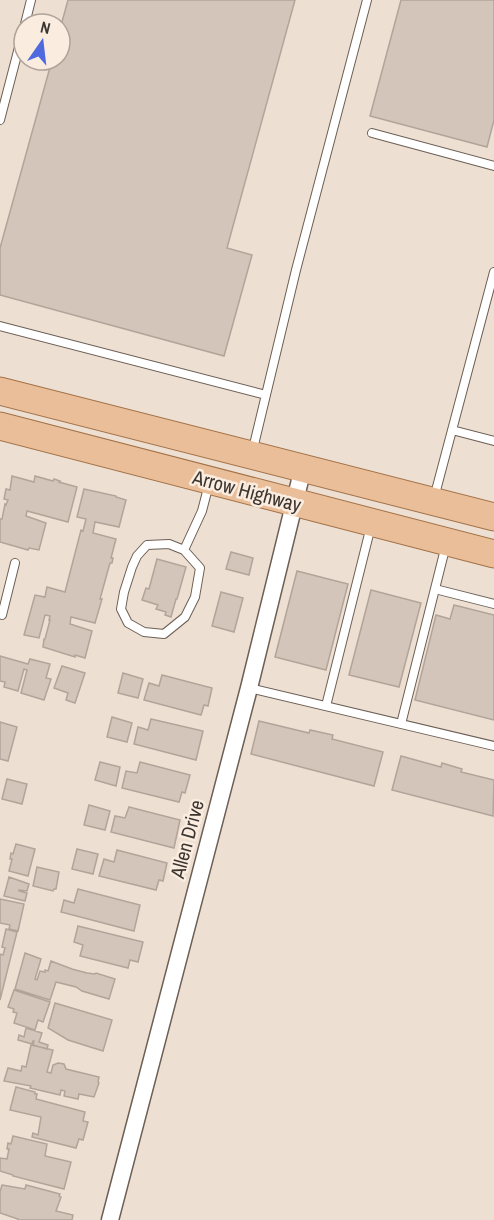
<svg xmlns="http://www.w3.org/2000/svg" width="494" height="1220" font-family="'Archivo Narrow',sans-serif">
<rect width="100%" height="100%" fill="#eedfd3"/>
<path fill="#d4c5ba" stroke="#b2a499" stroke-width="1.5" d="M68,0H295L227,248L252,255L224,356L0,295V248L52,60H60V29Z
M401,0H494V120L487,147L370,116Z
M12,476L34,482L35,476L53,481L54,479L60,481L59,482L77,487L68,522L27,511L26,516L46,523L39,550L29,548L28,550L0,542V519H2L5,504L6,505L8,500L4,499L6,489L10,490Z
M84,489L116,496V497L126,500L119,527L95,522L93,533L116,539L111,558H113L112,563H110L100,599H102L95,623L71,617L70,624L92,631L85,658L75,655V657L43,647L44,639H45L50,620H49L50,616L45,615L39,638L24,635L35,595L45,597L47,587L65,592L81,530L83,531L86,519L77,517Z
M231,552L253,558L249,575L226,569Z
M157,559L186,567L177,599H176L171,617L165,615L166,612L156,609L158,605L142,600L146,588L149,589Z
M297,571L348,584L326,670L275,657Z
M371,590L421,603L399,687L349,675Z
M221,592L243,598L234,632L212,626Z
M454,605L494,615V720L415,700L436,615L450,619Z
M0,656L28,664L30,659L50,664L46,678L51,679L44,700L21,693L27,670L24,669L18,691L4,687L5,682L0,681Z
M62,666L85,673L75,703L66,700L68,693L54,688Z
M123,673L143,679L138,698L118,693Z
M162,675L212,688L208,706L204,705L201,715L144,700L149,683L159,686Z
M112,717L132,723L127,742L107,737Z
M151,719L203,731L196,760L134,744L138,727L148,730Z
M259,721L309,733L310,730L333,735L332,739L383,752L374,786L251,754Z
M0,722L17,727L8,761L0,759Z
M401,756L441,767L442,763L462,769L461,772L494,780L493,816L392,790Z
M100,762L120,767L116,786L95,780Z
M140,762L190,775L185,793L182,792L179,802L122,788L126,771L137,773Z
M7,779L27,784L22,804L2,799Z
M89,805L110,811L105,830L84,825Z
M129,807L180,820L174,848L111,832L115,816L125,818Z
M16,844L35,849L28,876L9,871L12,859H10L11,853L13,854Z
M77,849L98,854L93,874L72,869Z
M117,850L167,863L163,881L159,880L156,890L99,876L104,859L114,862Z
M37,867L59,872L56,889H54L53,891L33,886Z
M9,877L29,884L27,891L19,890V891L27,893L25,901L4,896Z
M78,889L140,905L134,931L61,912L64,900L74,903Z
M0,899L24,904L18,931L9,929L10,925L0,923Z
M78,926L143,942L138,962L130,960L128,968L80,956L83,945L74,942Z
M6,929L17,932L0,1000V954L3,955L5,948L2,947Z
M25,953L41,959L35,979L37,980L40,971L45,972V970L48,971L51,961L72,969L87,973L95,974L96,973L115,979L109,999L82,991L76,987L56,982L50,1000L15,989Z
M14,990L50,1002L43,1022L38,1020L35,1030L14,1023L17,1013L13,1012L14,1009L8,1007Z
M55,1003L112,1020L103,1051L68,1040L48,1028Z
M26,1028L42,1033L39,1042L48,1045L47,1049L33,1045L34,1041H33L32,1044L18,1040L19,1035L24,1037Z
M31,1045L53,1050L47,1072L51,1073L53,1065L58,1063L64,1064L66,1069L99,1077L98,1082L99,1083L94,1097L79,1094L78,1099L64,1096L65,1091L61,1090L60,1095L30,1088L31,1086L4,1081L8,1068L21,1071L22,1066L26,1067Z
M16,1087L35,1092V1094H37L36,1099L85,1112L83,1121L88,1122L83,1140L79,1139L76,1148L32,1137L33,1133L38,1135L41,1117L10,1110Z
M13,1136L47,1144L45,1156L71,1162L64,1189L13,1176V1175L0,1171V1158L7,1159L9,1149H7L8,1143L11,1144Z
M2,1185L25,1189L26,1185L60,1194L59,1196L61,1197L56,1211L73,1215L72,1220H18V1219L0,1213V1192Z"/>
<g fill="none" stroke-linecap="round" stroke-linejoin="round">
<g stroke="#6c5f55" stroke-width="10">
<path id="service" d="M25,24L31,0
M0,120L24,28
M372,133L494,166
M0,326L266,395
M452,430L494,441
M252,453L296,270L367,0
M434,498L494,272
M184,550L169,544L147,545L137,556L132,567L124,592L121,609L128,623L144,632L164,634L185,617L195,597L200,568L184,550L202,511L209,484
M435,589L494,604
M0,614L2,615L15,563
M249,688L494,746
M326,706L371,526
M401,724L446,545"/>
</g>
<g stroke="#6c5f55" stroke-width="19">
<path id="minor" d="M110,1220L249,688L303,468"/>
</g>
<g stroke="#a37248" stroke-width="29">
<path id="primary" d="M0,391L494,517
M0,426L494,554"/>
</g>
<use href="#service" stroke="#fff" stroke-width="8"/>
<use href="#minor" stroke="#fff" stroke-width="16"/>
<use href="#primary" stroke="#e9be98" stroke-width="27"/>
</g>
<g text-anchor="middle" stroke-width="5" stroke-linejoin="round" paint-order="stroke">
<g font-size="20" fill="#3c3631" stroke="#fbece0">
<text transform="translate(247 491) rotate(15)" y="7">Arrow Highway</text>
<text transform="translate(187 839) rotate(-75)" y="7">Allen Drive</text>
</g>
</g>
<g transform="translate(42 42) rotate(14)"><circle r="28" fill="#fbece0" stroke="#afa39a" stroke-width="1.5"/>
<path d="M0-4.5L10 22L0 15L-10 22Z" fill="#4f6adf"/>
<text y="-9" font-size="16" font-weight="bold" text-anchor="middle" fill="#3c3631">N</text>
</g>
</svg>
